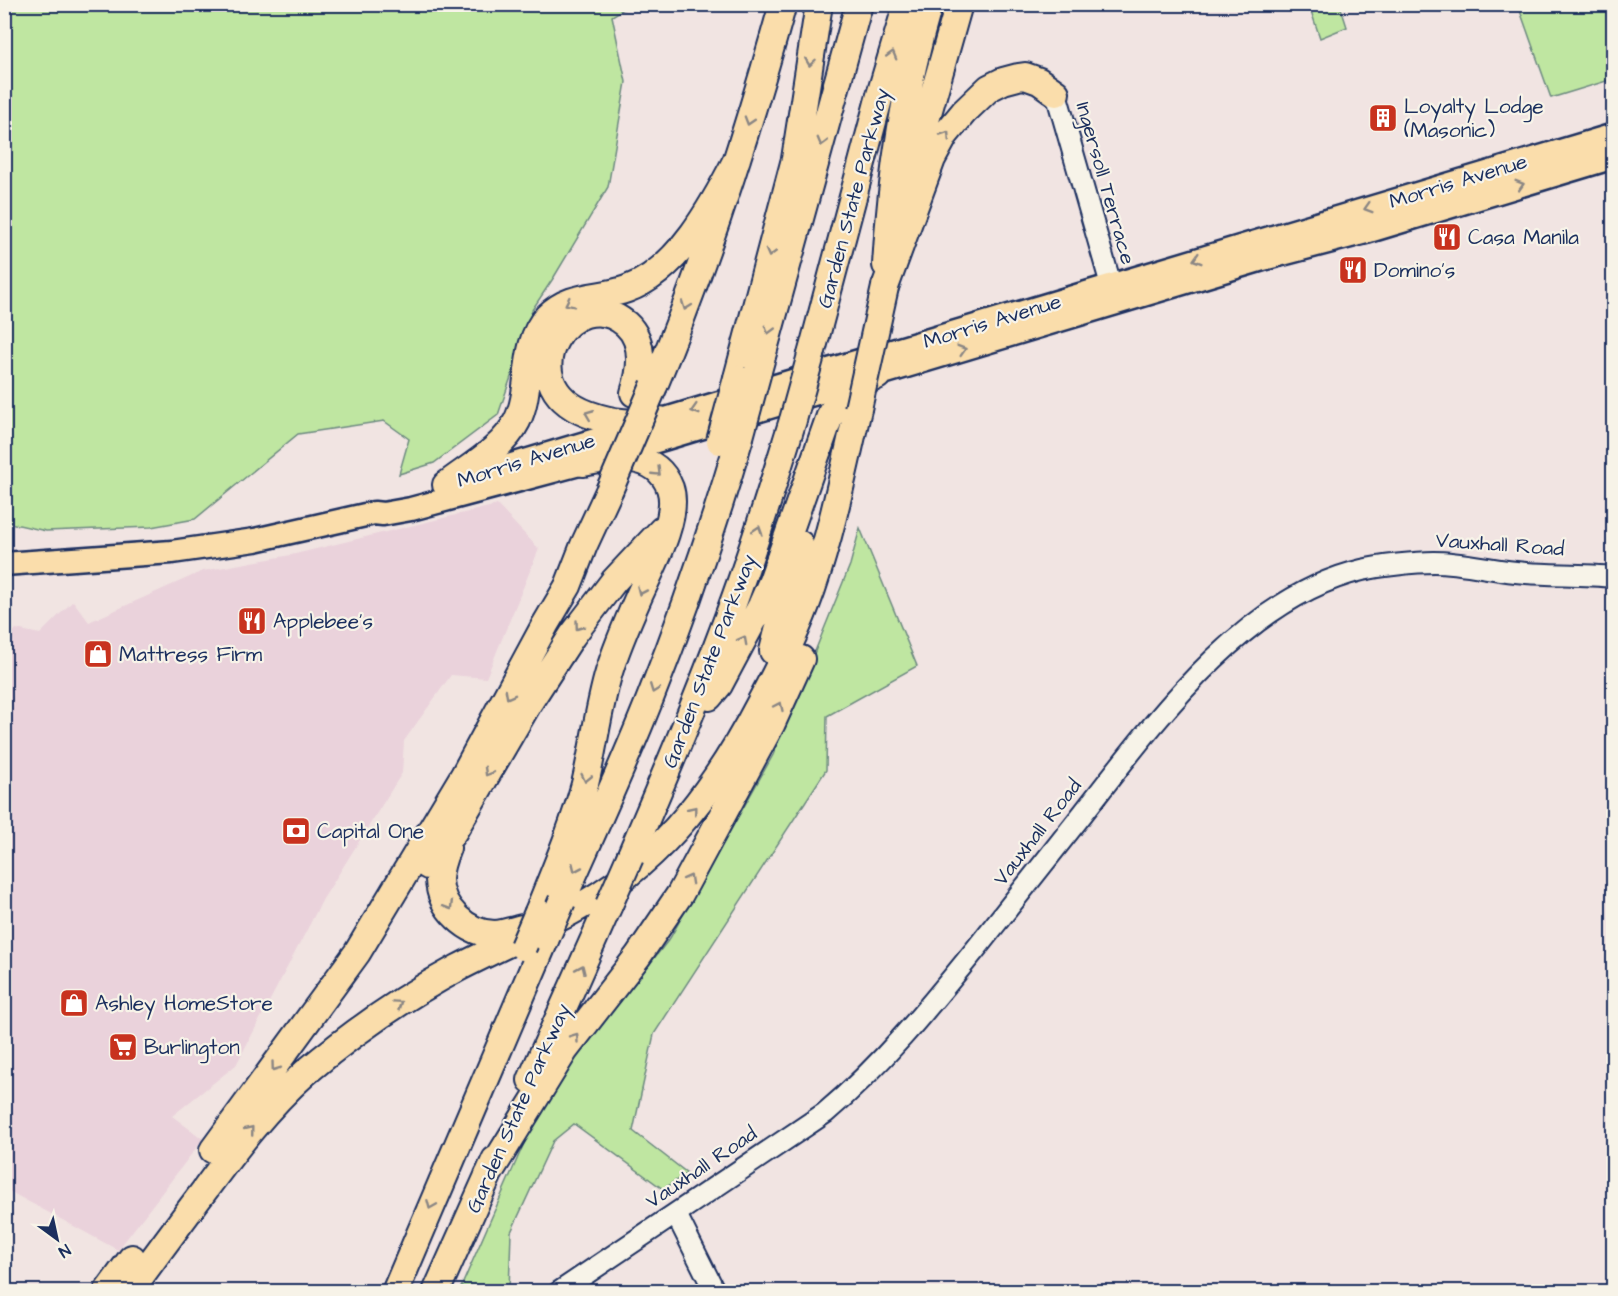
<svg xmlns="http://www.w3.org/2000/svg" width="1618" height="1296" font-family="'Architects Daughter',sans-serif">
<rect width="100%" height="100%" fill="#f1e4e2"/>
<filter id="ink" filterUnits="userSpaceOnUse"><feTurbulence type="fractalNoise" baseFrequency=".0167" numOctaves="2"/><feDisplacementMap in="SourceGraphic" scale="12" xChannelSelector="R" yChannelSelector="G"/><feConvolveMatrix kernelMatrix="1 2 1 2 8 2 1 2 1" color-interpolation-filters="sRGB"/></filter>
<g filter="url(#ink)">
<path fill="#ead2db" d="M497,505L539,549L486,678L451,675L404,741L402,773L323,899L236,1065L172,1116L203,1139L118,1250L5,1189V641L16,629L40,634L73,601L89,622L203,571L291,555Z"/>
<path fill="#bfe6a1" stroke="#6d8a80" stroke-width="1.5" d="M5,5H630L612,16L626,82L608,187L554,277L532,310L525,336L498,415L434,463L399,474L409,439L384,421L298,434L195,519L151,527L46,531L5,522Z
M1309,5H1340L1347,27L1320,38Z
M1518,5H1611L1612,15H1614L1613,79L1551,98Z
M860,528L917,666L827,716L826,770L654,1034L633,1131L687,1173L663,1189L574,1124L553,1141L511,1232L509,1291L459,1292L543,1100L670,938L773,755L850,565Z"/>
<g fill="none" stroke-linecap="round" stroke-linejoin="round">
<g stroke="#1b2f5e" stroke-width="24">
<path id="secondary" d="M1056,93L1111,285
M676,1214L715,1292
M559,1292L825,1113C882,1065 928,1008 975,950C1009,907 1043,864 1077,821C1150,728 1241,598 1362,570C1379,566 1416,562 1434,562C1464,562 1495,571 1526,573C1555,575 1584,574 1614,577"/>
</g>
<g stroke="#1b2f5e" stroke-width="27">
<path id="primary" d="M455,482L1614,135
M4,564L172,552L255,540L374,513L383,514L411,509L583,463L1263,259L1366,232L1614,157"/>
</g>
<g stroke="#1b2f5e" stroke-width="30">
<path id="highway" d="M908,184L959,4
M886,265C891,177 904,90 929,4
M885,287L932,159L945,135L964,112L989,88L1003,81L1018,77L1025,76L1039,81L1056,93
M811,355L880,95L907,4
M758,371L859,4
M737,378L795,159L819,4
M654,386C706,262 747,134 783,4
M634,393C641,371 646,342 626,324C572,278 504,382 588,414C613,423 634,425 660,420
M446,485C469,467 503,449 517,421C533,389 521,346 547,317C570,293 599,299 627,289C678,271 714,204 737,159
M773,651L800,544
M709,697L719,685L761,606L772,581L831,413C843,395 858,385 877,376
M447,848C443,858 439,868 439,880C440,908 467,934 495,934C505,933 514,930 523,928
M630,857C669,766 708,675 741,581C760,528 776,474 793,420
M428,866L454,831L528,704L572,636L614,581L662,530
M562,901C592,833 624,765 651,696C685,611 714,525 740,437
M538,912C555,870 573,828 585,784C594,747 598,709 609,672C617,646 628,621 639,596C651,569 680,517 670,488C656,450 613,457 583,463
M531,1080L609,905
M213,1150L357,953L464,775L545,625L568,586L584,545L609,491
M488,1175L565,1050L638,956L680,894L772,723L801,659
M107,1292L132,1258
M129,1292C154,1258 179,1224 204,1191C235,1149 266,1108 305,1073C352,1033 404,997 458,968C500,946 545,928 586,903C666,856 718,784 760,703C780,666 798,629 812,589C832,530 844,470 858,409
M395,1292L546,938
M436,1292L495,1160"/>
</g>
<use href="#secondary" stroke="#f7f3e8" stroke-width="20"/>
<use href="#primary" stroke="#faddab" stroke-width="22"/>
<use href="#highway" stroke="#faddab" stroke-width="26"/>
<g stroke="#1b2f5e" stroke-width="30" stroke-linecap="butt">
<path id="highway-bridge" d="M858,409L885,287
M793,420L811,355
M740,437L758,371
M720,441L737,378
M609,491L654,386
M609,905L630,857
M546,938L562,901
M523,947L538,912"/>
</g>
<use href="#highway-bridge" stroke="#faddab" stroke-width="26"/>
</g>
<defs><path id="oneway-chevron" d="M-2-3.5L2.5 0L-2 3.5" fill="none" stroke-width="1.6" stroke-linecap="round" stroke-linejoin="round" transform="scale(1.5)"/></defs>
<g stroke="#8a8684">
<use href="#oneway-chevron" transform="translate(892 55) rotate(-74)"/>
<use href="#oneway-chevron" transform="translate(810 62) rotate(98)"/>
<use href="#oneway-chevron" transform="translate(749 121) rotate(107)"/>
<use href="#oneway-chevron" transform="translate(946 135) rotate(-56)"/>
<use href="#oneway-chevron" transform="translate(822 142) rotate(105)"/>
<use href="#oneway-chevron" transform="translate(1520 185) rotate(-17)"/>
<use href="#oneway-chevron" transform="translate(1368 208) rotate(163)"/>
<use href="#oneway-chevron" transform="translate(770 253) rotate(105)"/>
<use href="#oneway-chevron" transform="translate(1197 259) rotate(163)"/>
<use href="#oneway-chevron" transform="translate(569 303) rotate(154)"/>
<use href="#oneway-chevron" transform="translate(686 306) rotate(110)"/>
<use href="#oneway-chevron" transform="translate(769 330) rotate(106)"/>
<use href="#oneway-chevron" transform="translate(962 350) rotate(-17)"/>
<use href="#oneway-chevron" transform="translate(695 410) rotate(163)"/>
<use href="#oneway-chevron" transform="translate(589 414) rotate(-158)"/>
<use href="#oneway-chevron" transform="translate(657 472) rotate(44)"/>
<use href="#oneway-chevron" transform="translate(758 530) rotate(-72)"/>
<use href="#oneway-chevron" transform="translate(641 591) rotate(114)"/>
<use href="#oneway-chevron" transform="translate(579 626) rotate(126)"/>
<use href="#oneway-chevron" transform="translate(743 640) rotate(-62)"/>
<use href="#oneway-chevron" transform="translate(654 689) rotate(111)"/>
<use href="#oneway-chevron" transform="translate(509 695) rotate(118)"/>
<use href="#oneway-chevron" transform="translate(779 706) rotate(-65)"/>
<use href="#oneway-chevron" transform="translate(488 772) rotate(120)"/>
<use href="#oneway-chevron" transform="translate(586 778) rotate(103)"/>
<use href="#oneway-chevron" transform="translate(693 810) rotate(-51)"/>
<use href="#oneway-chevron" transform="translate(576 868) rotate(114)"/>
<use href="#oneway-chevron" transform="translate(689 879) rotate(-61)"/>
<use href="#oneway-chevron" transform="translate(449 906) rotate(58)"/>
<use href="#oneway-chevron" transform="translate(581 969) rotate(-66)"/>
<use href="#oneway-chevron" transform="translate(398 1004) rotate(-34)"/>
<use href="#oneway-chevron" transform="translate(575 1037) rotate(-54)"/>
<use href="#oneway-chevron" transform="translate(275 1067) rotate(126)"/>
<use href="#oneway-chevron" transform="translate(250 1130) rotate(-51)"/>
<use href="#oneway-chevron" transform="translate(431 1205) rotate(113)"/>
</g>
</g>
<defs>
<g id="building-square" transform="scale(1.5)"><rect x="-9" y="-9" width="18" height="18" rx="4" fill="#c8321e" stroke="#f7f3e8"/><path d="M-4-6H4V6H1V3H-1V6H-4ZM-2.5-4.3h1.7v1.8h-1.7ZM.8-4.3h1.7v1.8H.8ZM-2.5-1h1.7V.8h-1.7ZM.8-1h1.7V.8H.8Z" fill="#fff"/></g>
<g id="restaurant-square" transform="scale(1.5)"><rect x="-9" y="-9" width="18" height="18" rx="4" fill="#c8321e" stroke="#f7f3e8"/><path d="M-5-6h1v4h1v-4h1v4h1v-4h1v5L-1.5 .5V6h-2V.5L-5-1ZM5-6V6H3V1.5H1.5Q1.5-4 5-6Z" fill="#fff"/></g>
<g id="shop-square" transform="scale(1.5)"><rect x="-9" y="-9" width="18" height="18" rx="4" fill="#c8321e" stroke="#f7f3e8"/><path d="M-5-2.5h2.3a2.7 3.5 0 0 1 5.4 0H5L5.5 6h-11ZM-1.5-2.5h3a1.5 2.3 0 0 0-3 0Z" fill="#fff"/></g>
<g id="bank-square" transform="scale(1.5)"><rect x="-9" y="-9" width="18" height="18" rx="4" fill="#c8321e" stroke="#f7f3e8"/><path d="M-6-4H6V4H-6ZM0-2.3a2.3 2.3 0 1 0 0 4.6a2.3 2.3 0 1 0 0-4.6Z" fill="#fff"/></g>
<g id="supermarket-square" transform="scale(1.5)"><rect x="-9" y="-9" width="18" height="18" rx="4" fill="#c8321e" stroke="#f7f3e8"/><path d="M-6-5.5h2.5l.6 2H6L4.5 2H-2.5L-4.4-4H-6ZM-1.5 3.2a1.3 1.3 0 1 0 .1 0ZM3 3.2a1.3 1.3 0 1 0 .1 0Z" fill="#fff"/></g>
</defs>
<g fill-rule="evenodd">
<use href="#building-square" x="1383" y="118"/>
<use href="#restaurant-square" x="1447" y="237"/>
<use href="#restaurant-square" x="1353" y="270"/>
<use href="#restaurant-square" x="252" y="621"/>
<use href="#shop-square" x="98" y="654"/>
<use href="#bank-square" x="296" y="831"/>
<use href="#shop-square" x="74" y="1003"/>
<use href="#supermarket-square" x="123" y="1047"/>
</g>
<g text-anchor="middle" stroke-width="4.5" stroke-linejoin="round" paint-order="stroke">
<g font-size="21" fill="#1b2f5e" stroke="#f7f3e8" text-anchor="start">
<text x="1404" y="113">Loyalty Lodge<tspan x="1404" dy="24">(Masonic)</tspan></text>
<text x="1468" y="244">Casa Manila</text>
<text x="1374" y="277">Domino's</text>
<text x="273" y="628">Applebee's</text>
<text x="119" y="661">Mattress Firm</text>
<text x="317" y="838">Capital One</text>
<text x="95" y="1010">Ashley HomeStore</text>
<text x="144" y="1054">Burlington</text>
</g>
<g font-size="21" fill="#1b2f5e" stroke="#f7f3e8">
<text transform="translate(1458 181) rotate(-17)" y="7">Morris Avenue</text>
<text transform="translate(1106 183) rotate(74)" y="7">Ingersoll Terrace</text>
<text transform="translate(853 198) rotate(-75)" y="7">Garden State Parkway</text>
<text transform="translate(992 321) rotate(-17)" y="7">Morris Avenue</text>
<text transform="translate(526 460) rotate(-17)" y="7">Morris Avenue</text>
<text transform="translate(1500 544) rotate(4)" y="7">Vauxhall Road</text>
<text transform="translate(709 661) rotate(-69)" y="7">Garden State Parkway</text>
<text transform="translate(1037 832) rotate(-52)" y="7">Vauxhall Road</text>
<text transform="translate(518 1108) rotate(-66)" y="7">Garden State Parkway</text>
<text transform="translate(701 1167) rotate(-34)" y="7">Vauxhall Road</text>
</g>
</g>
<rect width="1618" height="1296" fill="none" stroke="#f7f3e8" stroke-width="24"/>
<rect x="12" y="12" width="1594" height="1272" fill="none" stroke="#1b2f5e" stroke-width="2" filter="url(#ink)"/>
<g transform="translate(57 1239) rotate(147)" stroke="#f7f3e8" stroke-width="4.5" paint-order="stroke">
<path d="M0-4.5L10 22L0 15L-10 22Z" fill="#1b2f5e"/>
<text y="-9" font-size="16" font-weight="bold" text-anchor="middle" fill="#1b2f5e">N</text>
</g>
</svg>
